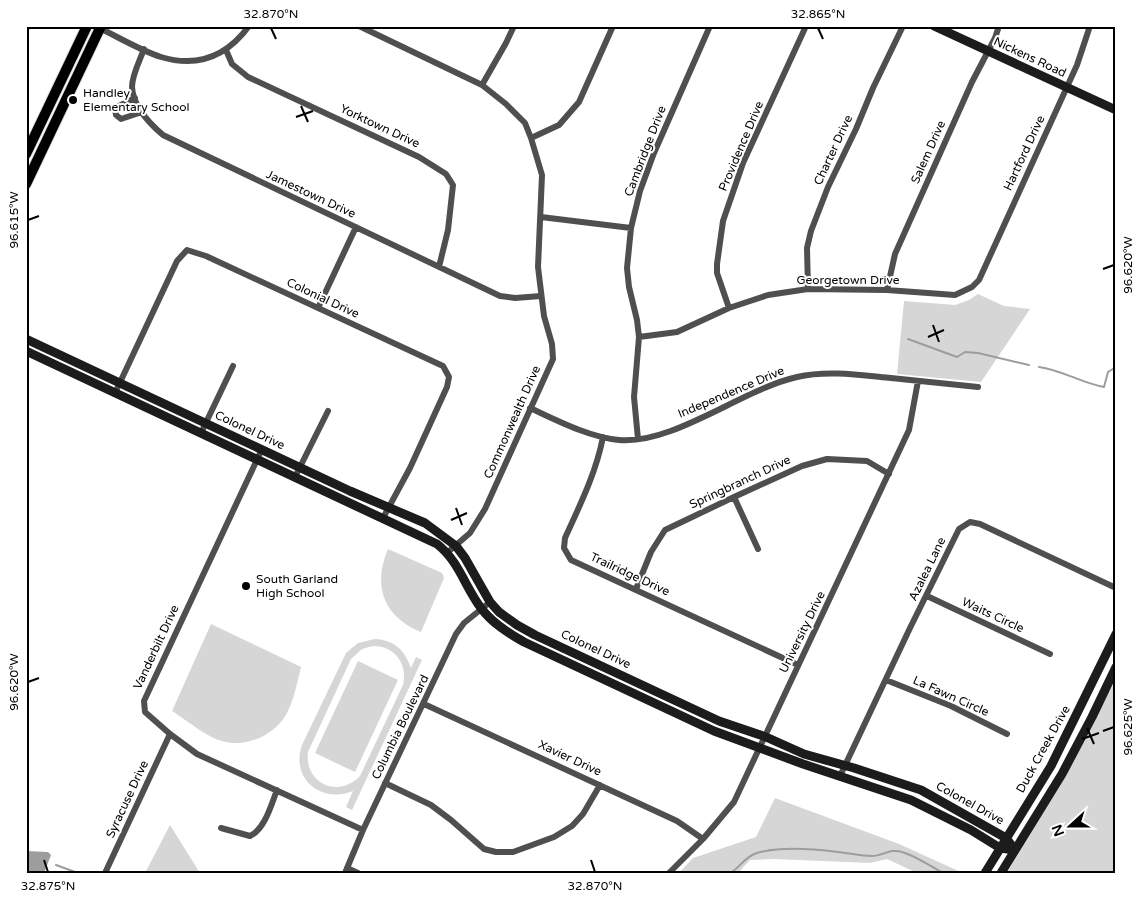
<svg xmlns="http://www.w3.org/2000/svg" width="1142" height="899" font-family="'Varela Round',sans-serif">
<rect width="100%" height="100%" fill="#fff"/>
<path fill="#d6d6d6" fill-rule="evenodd" d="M978,294L1004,306L1030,309L981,382L897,374L904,301L955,305L969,300Z
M388,549L442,573L444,578L421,632C384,617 372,586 388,549Z
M211,624L301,667C297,683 294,700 286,715C273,736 246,748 222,741C208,738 185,719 172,711Z
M375,639C394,640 405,650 411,668L416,657L422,660L352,810L346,807L353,791C322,804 290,779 302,745L346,653L358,643ZM373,646C395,646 408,664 403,685L360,776C338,799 304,783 308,752L351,659L362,649Z
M358,661L398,680L355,772L315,753Z
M1116,679V873H1007L1066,775Z
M775,798L899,844L963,873H917L887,859L870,863L775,859L750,860L738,873H679L693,858L756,837Z
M170,825L200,873H145Z"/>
<path fill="#9d9d9d" d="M26,851L48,852L51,855L44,873H26Z"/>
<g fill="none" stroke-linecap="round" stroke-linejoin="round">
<path stroke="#9d9d9d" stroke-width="2" d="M908,339L957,357L965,352L978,353L1029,365
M1039,367C1062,370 1081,383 1104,387L1108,372L1116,367
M56,865L78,873
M730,873C741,867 744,857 757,853C781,846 814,849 838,852C849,853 861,856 872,856C883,856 890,848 902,852C916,856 930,866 943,873"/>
<g stroke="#dbdbdb" stroke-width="12">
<path id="primary" d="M26,154L87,26
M26,184L101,26"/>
</g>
<path stroke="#4f4f4f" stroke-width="6" d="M95,26C117,36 139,50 161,57C198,68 227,56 249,26
M359,26L482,85L506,104L525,123L531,138L542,175L538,267L544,316L552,344L553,359L485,509L470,533L448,552
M26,29L28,26
M144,49C140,60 132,75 132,87C133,106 150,124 163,135L500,296L515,298L541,296
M226,50L232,64L248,77L419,157L446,174L453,185L448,230L439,267
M482,85L506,43L514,26
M135,98L115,108L116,115L121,119L142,112
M531,138L559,125L579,102L613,26
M541,217L631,228
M808,289L807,248L811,231L828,187L856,129L873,88L903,26
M887,290L895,254L972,82L995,38L999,26
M318,308L356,227
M729,308L717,273V264L723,221L743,163L806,26
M639,337L677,332L729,308L768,295L808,289L887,290L955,295L972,287L979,280L1077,65L1090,26
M115,393L177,261L187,250L206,256L443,366L449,377L447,387L410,468L383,518
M530,408C558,421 589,437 619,440C673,445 743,389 797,377C827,370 860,375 891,378C920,381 949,384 978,387
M201,433L233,366
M603,437C596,473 580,505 565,538L564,548L571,560L798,665
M638,439L634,397L639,337L637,320L629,287L627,268L631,228L640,191L654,153L710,26
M262,449L144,701L145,712L170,734L197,754L363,830
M295,477L328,411
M734,497L758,549
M636,589L651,552L665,530L734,497L802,466L827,459L867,461L889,474
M927,596L1050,654
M886,680L951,706L1007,734
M424,704L677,821L703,839
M840,776L910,628L959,529L970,522L980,524L1116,588
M385,783L431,805L451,820L484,849L496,852H513L554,837L572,826L583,814L600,785
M221,828L250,836C265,829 271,805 277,790
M347,868L358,873
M105,873L170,734
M345,873L363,830L456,634L464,623L490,602
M669,873L703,839L734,802L909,430L918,381"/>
<path stroke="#1c1c1c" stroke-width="9" d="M934,26L1116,110
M26,339L350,491L425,523L456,546L465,558L490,602L499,612L517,625L535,635L719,721L766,737L804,754L854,768L921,790L1006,838L1015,850
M26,351L437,544C459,561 465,587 481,608C492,623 508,633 524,642L714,731L803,764L911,800L971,830L1000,848L1015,850
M985,873L1051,766L1116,634
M1001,873L1062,774L1092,717L1116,667"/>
<use href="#primary" stroke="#000" stroke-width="10"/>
</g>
<path fill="none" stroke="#000" stroke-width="2" d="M271,28L276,39M818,28L823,39M301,106L308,122M296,117L313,111M28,220L39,216M1103,269L1114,265M933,325L939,342M928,337L944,330M456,508L462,525M451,520L467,513M28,682L39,678M1087,728L1094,744M1103,731L1114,727M1082,739L1099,733M44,860L48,872M591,860L595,872"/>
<g fill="#000" stroke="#fff" stroke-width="2">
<circle cx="73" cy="100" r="5"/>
<circle cx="246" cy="586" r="5"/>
</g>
<g text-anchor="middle" stroke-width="4" stroke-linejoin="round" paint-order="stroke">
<g font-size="12" fill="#000" stroke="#fff">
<text transform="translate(1030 57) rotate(25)" y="4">Nickens Road</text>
<text transform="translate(380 126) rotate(25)" y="4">Yorktown Drive</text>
<text transform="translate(741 146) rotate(-67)" y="4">Providence Drive</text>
<text transform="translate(833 150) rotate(-65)" y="4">Charter Drive</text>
<text transform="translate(645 151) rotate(-69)" y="4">Cambridge Drive</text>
<text transform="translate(928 152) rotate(-66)" y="4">Salem Drive</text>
<text transform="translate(1024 153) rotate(-65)" y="4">Hartford Drive</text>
<text transform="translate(311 194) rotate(25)" y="4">Jamestown Drive</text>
<text x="848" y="284">Georgetown Drive</text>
<text transform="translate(323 298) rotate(25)" y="4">Colonial Drive</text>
<text transform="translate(731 392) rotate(-23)" y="4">Independence Drive</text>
<text transform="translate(512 422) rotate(-66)" y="4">Commonwealth Drive</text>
<text transform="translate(250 430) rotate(25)" y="4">Colonel Drive</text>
<text transform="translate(740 482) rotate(-25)" y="4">Springbranch Drive</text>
<text transform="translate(927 569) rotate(-64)" y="4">Azalea Lane</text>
<text transform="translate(630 574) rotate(25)" y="4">Trailridge Drive</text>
<text transform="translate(993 615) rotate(25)" y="4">Waits Circle</text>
<text transform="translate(802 632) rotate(-64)" y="4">University Drive</text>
<text transform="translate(156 647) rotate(-65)" y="4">Vanderbilt Drive</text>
<text transform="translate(596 649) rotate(25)" y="4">Colonel Drive</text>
<text transform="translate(951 696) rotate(24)" y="4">La Fawn Circle</text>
<text transform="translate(400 727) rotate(-64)" y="4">Columbia Boulevard</text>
<text transform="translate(1043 749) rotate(-61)" y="4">Duck Creek Drive</text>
<text transform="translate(570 758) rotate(25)" y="4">Xavier Drive</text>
<text transform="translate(127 799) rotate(-65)" y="4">Syracuse Drive</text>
<text transform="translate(970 803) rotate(29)" y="4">Colonel Drive</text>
</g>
<g font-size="12" fill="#000" stroke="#fff" text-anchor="start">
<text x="83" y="97">Handley<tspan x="83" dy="14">Elementary School</tspan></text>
<text x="256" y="583">South Garland<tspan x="256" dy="14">High School</tspan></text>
</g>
</g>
<rect width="1142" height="899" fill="none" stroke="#ffffff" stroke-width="55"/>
<g transform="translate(1070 826) rotate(249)" stroke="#ffffff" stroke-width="4" paint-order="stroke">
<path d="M0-4L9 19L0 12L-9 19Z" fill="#000000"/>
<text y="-8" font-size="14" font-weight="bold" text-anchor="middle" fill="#000000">N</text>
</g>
<rect x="28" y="28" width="1086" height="844" fill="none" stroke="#000" stroke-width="2"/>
<g font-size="12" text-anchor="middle" fill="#000">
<text x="271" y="18">32.870°N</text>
<text x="818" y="18">32.865°N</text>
<text transform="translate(14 220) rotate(-90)" y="4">96.615°W</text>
<text transform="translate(1128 265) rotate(-90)" y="4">96.620°W</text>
<text transform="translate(14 682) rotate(-90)" y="4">96.620°W</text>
<text transform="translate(1128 727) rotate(-90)" y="4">96.625°W</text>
<text x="48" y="890">32.875°N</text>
<text x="595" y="890">32.870°N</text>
</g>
</svg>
